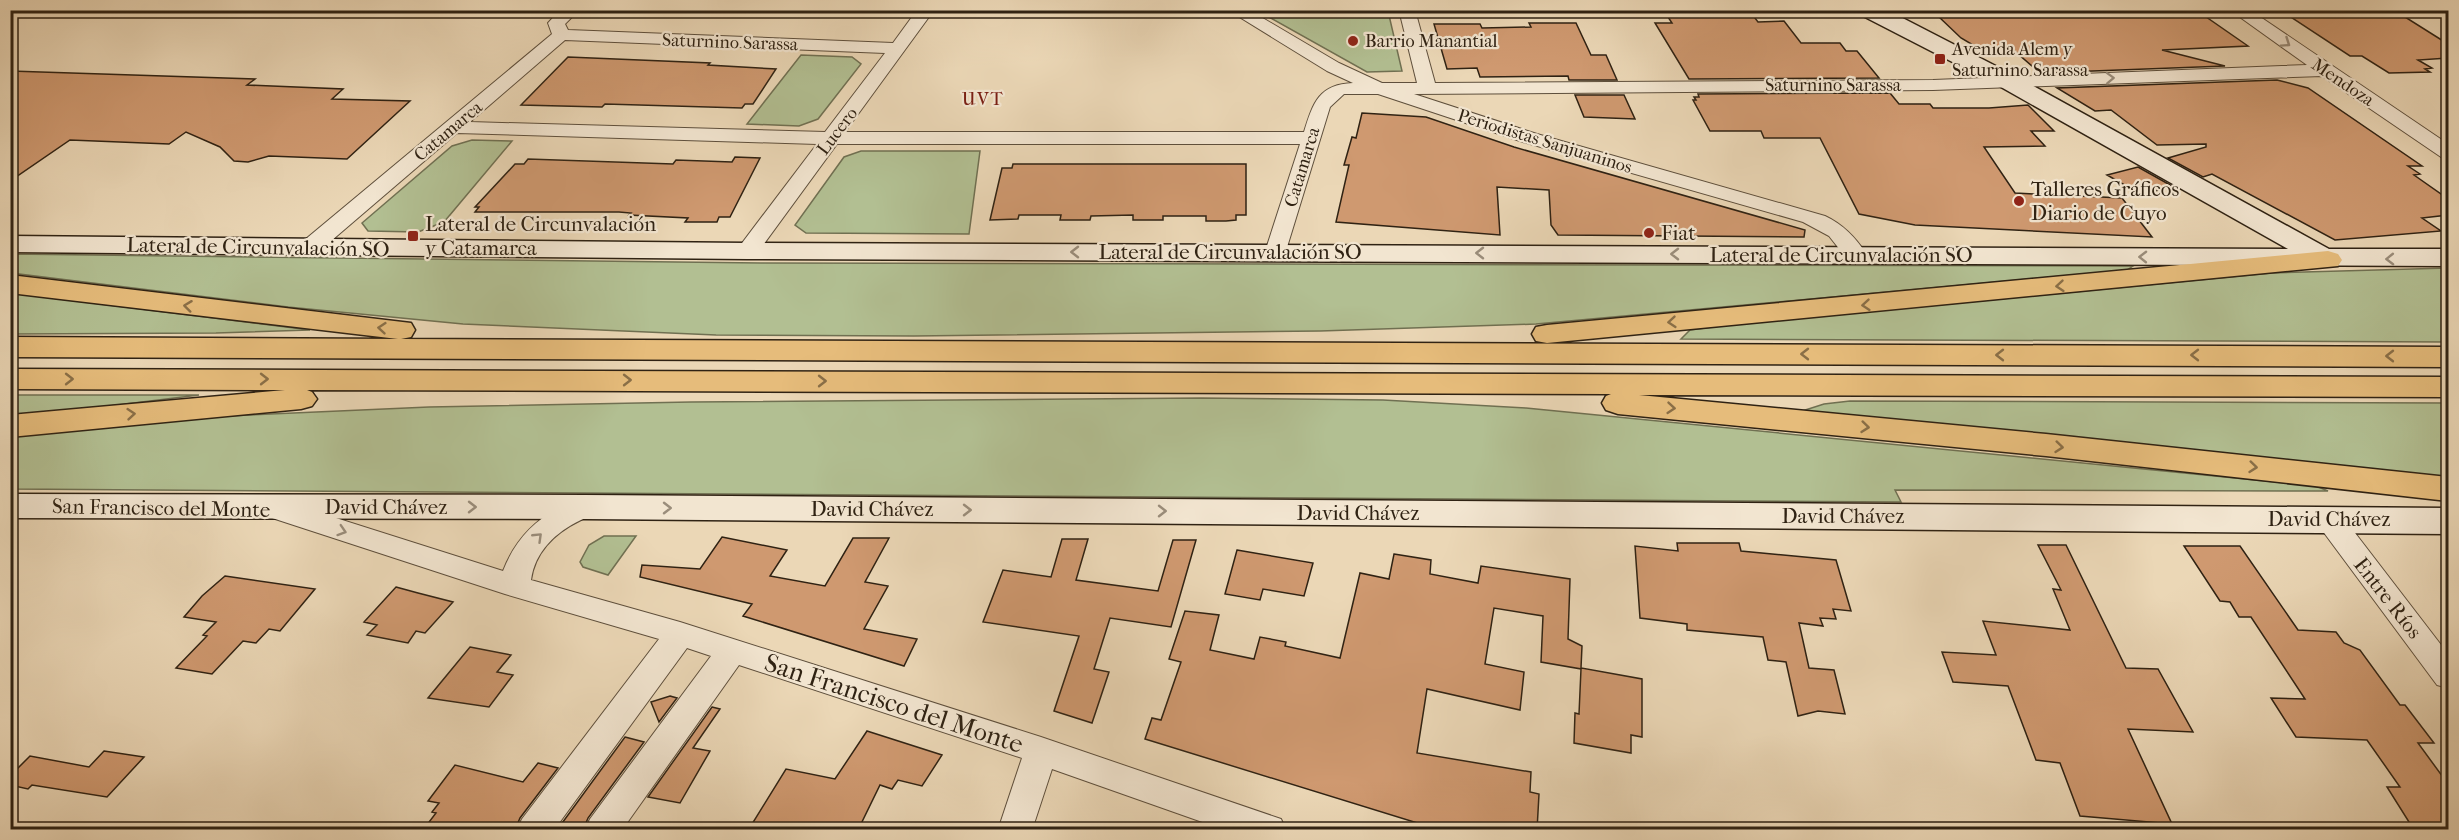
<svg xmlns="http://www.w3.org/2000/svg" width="2459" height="840" font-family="'IM FELL French Canon',serif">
<rect width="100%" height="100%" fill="#ebd7b6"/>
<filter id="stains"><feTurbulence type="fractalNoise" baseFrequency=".00333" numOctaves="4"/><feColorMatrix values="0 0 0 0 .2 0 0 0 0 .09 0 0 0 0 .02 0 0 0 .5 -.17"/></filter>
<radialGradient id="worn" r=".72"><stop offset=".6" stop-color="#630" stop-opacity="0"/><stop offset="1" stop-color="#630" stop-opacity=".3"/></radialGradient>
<path fill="#b2bf92" stroke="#707052" stroke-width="1.5" d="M1258,11H1388L1402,71L1367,72Z
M801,55L852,57L861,64L818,119L799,126L747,124Z
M472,140L512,141L444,222L418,232L368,231L362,223L452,146Z
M861,151H980L969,234L806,233L795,225L844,157Z
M11,254L761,263L2133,266L2127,270L1536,324L1320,331L914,336L716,335L463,324L288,307L11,273Z
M2448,268V342L1681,339L1690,330L1728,325L2271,273Z
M11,293L310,330L216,333L11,334Z
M10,395H199L11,418Z
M1201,398L1383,400L1526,408L2316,486L2328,491L1895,490L1901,502L11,489L10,436L226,416L429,407L691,402Z
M1850,401L2448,403V480L1799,412L1824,404Z
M604,536H636L608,575L583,567L580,562L589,545Z"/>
<path fill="#cf9970" stroke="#2f2213" stroke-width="1.5" d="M2055,10H2196L2248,46L2162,50L2225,66L2040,73L2011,48H1978L1961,38L1939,17L2058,13Z
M2280,10H2394L2448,44V58L2418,60L2432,68L2425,69L2430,72L2389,73L2362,56H2350Z
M1666,14H1752L1758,22L1784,21L1801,43H1840L1846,51H1857L1879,78L1689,79L1655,23H1672Z
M1529,23H1576L1591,55H1606L1617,80H1569L1568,76L1480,77L1477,68L1447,69L1434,24H1480L1482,28L1531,27Z
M568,57L710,63L708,65L776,69L753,104H745L742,108L605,104L602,107L521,105Z
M10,71L255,79L247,85L343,89L332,99L410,101L347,159L269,156L248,162L234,161L220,147L186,132L169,144L70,140L10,181Z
M2277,80L2308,88L2422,166H2408L2420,174L2414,175L2448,199V215L2422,218L2441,231L2335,240L2212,174L2203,177L2168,158L2206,147V144L2157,145L2111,110L2095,111L2057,88Z
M1890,93L1899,104H1930L1933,108H1989L2028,105L2054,131H2031L2045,146L1984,147L2015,193L2122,198L2152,237L1915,225L1859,214L1820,138H1764L1761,131H1710L1693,100H1696L1694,97H1699L1698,94Z
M1575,95H1624L1635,119L1584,117Z
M1362,113L1426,117L1514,147L1805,230L1804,237L1558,235L1551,225L1549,190L1497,187L1500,235L1336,222L1349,165H1344L1352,137L1356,138Z
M735,157L760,158L730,217H719L717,222H685L688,218L629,215L631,213L619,212H475L479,207H475L515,164H524L528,159L673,164L676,160L732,162Z
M1013,164H1246V215H1236V220L1226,221H1206V216H1163V220H1133V215L1091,216L1090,220H1060L1061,215H1019L1018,219L990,220L1002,168H1012Z
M2138,167L2172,186L2142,195L2107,175Z
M722,537L787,550L770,576L825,586L853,538H889L865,582L888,586L864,629L917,639L904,666L743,616L752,604L640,577L642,565L700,569Z
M1062,539H1088L1076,580L1158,591L1173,540H1196L1171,627L1110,618L1094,669L1109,672L1092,723L1054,711L1079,636L983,622L1003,570L1051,577Z
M1677,543H1739L1741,551L1836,560L1851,611L1833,609L1836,619L1820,618L1823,626L1799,623L1809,668L1834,670L1845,714L1818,711L1798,716L1786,662L1768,660L1763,637L1687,630V624L1640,618L1635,546L1678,551Z
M2038,545H2066L2126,668L2158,669L2193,732L2128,729L2172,824L2080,816L2060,763L2036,760L2008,686L1953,682L1942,652L1996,655L1983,621L2070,630L2053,589L2061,590Z
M2184,546H2240L2298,630L2336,632L2344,643L2360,650L2400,705H2405L2434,743H2418L2448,784V830H2414L2387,787H2400L2367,740L2296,737L2271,698L2305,699L2251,617H2239L2230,602L2220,601Z
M1237,550L1313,563L1304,596L1263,589L1260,600L1225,594Z
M1394,554L1431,560L1430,574L1478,583L1481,566L1570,579L1568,639L1582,646L1581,668L1642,679V737L1631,735V753L1574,743L1575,713L1579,714L1581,669L1541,662L1543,616L1494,608L1485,664L1524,672L1520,710L1427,689L1417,753L1531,772L1530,792L1539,794L1537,830H1440L1145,739L1152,718L1161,720L1181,662L1169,659L1185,611L1219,615L1210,650L1254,659L1260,637L1286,642L1285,646L1340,658L1360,573L1389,579Z
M225,576L315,589L280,631L269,629L256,643L243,641L212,674L176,668L207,636L203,635L216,622L184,617L202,596Z
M396,587L418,593L453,602L425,633L416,631L408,643L367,635L377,625L364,622Z
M470,647L511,655L497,672L513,675L489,707L428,698Z
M670,696L677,698L659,722L651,702Z
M712,707L720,709L693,748L710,751L680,803L648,797Z
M867,731L942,755L922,786L898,780L892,789L880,785L858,830H775L752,824L786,769L835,779Z
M625,737L644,742L588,818L583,830H557Z
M104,751L144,757L107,797L32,785L28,789L10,785V776L30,756L89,767Z
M538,763L558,768L520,818L515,830H497L482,825L478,830H423L436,813L432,812L439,803L428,801L455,765L523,782Z"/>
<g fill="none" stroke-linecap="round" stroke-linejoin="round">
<g stroke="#5e4f3c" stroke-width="2">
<path id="street" d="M560,10H579L565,24L568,30L893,43L917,10H934L845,132H1304C1313,103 1319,84 1353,83L1327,71L1228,10H1249L1339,63L1382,83H1417L1399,10H1415L1435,83L1933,80L2307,65L2230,10H2250L2448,144V159L2441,157L2322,76L1933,90L1414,94L1537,134L1825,216C1844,225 1856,238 1867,255L1864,260L1856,262L1848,260L1829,236L1803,222L1523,142L1378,94H1344L1330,107L1284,257L1276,259L1268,257L1265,252L1300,144H837L755,256L747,258L739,256L736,251L817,144L457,133L317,253L309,255L301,253L298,248L301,243L552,34L548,23ZM565,40L885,53L825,132L470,122Z
M586,497L596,500L600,507C595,515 589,516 581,520C556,532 535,551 531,580L680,622L1041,737L1281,819L1286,830H1225L1052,769L1032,830H998L1022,758L739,665L622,830H585L590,819L711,656L687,648L554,830H517L522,819L659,639L505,594L263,515L259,508L263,501L273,498L503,571C518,532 546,509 586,497Z
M2329,509L2339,512L2448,654V688L2437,685L2319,526L2315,519L2319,512Z"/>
</g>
<g stroke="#2f2213" stroke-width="3">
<path id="secondary" d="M1859,10H1887L2017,77L2329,249H2448V266L747,259L10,252V236L747,243L2288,249L2001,87L1861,15Z
M10,494L586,495L2448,508V534L586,519L10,518Z"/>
</g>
<g stroke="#2f2213" stroke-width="3">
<path id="highway" d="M2328,251L2338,254L2342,260L2338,266L1547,343L1536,341L1532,334L1536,327L1547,325Z
M10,275L411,323L415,330L411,337L401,339L2448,347V367L10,357V337L398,339L10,293Z
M10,369L2448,377V397L1639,395L2046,434L2448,477V501L2046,456L1618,414L1606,410L1602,403L1606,396L1611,394L307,390L312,392L317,399L312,406L301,409L10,437V415L285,390L10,389Z"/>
</g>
<use href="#street" fill="#f2e5d0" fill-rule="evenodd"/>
<use href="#secondary" fill="#f2e5d0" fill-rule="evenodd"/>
<use href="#highway" fill="#e6bc7b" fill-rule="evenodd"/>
</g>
<defs><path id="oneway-chevron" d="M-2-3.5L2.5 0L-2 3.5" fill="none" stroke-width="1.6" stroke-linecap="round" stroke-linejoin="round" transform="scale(1.5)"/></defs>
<g stroke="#9a8d7b">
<use href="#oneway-chevron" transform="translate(2286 43) rotate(34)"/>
<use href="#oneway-chevron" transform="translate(2110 78) rotate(-2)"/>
<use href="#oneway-chevron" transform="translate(1075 252) rotate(-180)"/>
<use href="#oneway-chevron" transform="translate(1480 253) rotate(-180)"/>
<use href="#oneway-chevron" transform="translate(1675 254) rotate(-180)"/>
<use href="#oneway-chevron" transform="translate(2143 257) rotate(-179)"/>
<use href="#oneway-chevron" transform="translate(2390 259) rotate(179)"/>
<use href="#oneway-chevron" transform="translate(472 507)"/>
<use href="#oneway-chevron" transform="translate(667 508)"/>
<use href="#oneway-chevron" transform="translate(967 510)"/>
<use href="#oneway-chevron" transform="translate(1162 511)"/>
<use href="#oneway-chevron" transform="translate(342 531) rotate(18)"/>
<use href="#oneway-chevron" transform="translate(538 537) rotate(-44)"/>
</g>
<g stroke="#8a6f47">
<use href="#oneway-chevron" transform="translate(2060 286) rotate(175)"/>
<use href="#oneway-chevron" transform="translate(1866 305) rotate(175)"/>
<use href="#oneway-chevron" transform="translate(188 306) rotate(-173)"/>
<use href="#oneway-chevron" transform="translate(1672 322) rotate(175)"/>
<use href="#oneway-chevron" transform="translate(382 328) rotate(-175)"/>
<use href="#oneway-chevron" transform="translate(1805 354) rotate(-180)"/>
<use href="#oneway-chevron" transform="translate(2000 355) rotate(-180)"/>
<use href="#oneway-chevron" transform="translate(2195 355) rotate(-180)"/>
<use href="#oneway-chevron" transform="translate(2390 356) rotate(-180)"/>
<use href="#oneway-chevron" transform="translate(69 379)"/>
<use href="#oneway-chevron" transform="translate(264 379)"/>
<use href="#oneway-chevron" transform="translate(627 380)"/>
<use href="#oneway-chevron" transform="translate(822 381)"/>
<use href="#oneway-chevron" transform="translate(1671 408) rotate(5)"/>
<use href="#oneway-chevron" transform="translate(131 414) rotate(-5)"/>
<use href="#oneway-chevron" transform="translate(1865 427) rotate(6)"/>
<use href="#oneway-chevron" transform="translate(2059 447) rotate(6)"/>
<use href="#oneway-chevron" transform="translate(2253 467) rotate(6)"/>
</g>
<g fill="#8f2418" stroke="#f2e5d0" stroke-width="2">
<circle cx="1353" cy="41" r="6"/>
<rect x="1934" y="53" width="12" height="12" rx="3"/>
<circle cx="2019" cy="201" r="6"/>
<circle cx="1649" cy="233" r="6"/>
<rect x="407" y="230" width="12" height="12" rx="3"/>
</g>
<g text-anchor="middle" stroke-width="4.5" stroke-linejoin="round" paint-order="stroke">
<g font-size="18" fill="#2f2213" stroke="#f2e5d0" text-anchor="start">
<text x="1365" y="47">Barrio Manantial</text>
<text x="1952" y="55">Avenida Alem y<tspan x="1952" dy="21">Saturnino Sarassa</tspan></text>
</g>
<g font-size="18" fill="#2f2213" stroke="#f2e5d0">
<text transform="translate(730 42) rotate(2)" y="6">Saturnino Sarassa</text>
<text transform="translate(2343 82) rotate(34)" y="6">Mendoza</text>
<text x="1833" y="91">Saturnino Sarassa</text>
<text transform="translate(448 131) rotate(-40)" y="6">Catamarca</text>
<text transform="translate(837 131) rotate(-53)" y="6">Lucero</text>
<text transform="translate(1545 141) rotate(17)" y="6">Periodistas Sanjuaninos</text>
<text transform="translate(1302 167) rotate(-73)" y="6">Catamarca</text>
</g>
<g font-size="18" letter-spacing="1.5" fill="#7a1f14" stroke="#f2e5d0">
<text x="983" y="105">UVT</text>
</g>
<g font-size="21" fill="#2f2213" stroke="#f2e5d0" text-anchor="start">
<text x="2031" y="196">Talleres Gráficos<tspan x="2031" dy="24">Diario de Cuyo</tspan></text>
<text x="425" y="231">Lateral de Circunvalación<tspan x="425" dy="24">y Catamarca</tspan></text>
<text x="1661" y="240">Fiat</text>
</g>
<g font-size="21" fill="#2f2213" stroke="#f2e5d0">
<text transform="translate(258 247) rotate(1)" y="7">Lateral de Circunvalación SO</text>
<text x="1230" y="259">Lateral de Circunvalación SO</text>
<text x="1841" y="262">Lateral de Circunvalación SO</text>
<text x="386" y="514">David Chávez</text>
<text transform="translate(161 508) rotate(1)" y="7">San Francisco del Monte</text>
<text x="872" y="516">David Chávez</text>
<text x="1358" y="520">David Chávez</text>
<text x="1843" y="523">David Chávez</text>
<text x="2329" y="526">David Chávez</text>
<text transform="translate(2388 598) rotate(52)" y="7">Entre Ríos</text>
</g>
<g font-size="26" fill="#2f2213" stroke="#f2e5d0">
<text transform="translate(894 703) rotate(18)" y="9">San Francisco del Monte</text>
</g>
</g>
<rect width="2459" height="840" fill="none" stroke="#ebd7b6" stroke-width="36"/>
<rect x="12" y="12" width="2435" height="816" fill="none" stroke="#2f2213" stroke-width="3"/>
<rect x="18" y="18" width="2423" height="804" fill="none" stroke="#2f2213" stroke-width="1.5"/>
<rect width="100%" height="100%" filter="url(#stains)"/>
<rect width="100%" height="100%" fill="url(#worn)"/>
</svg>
